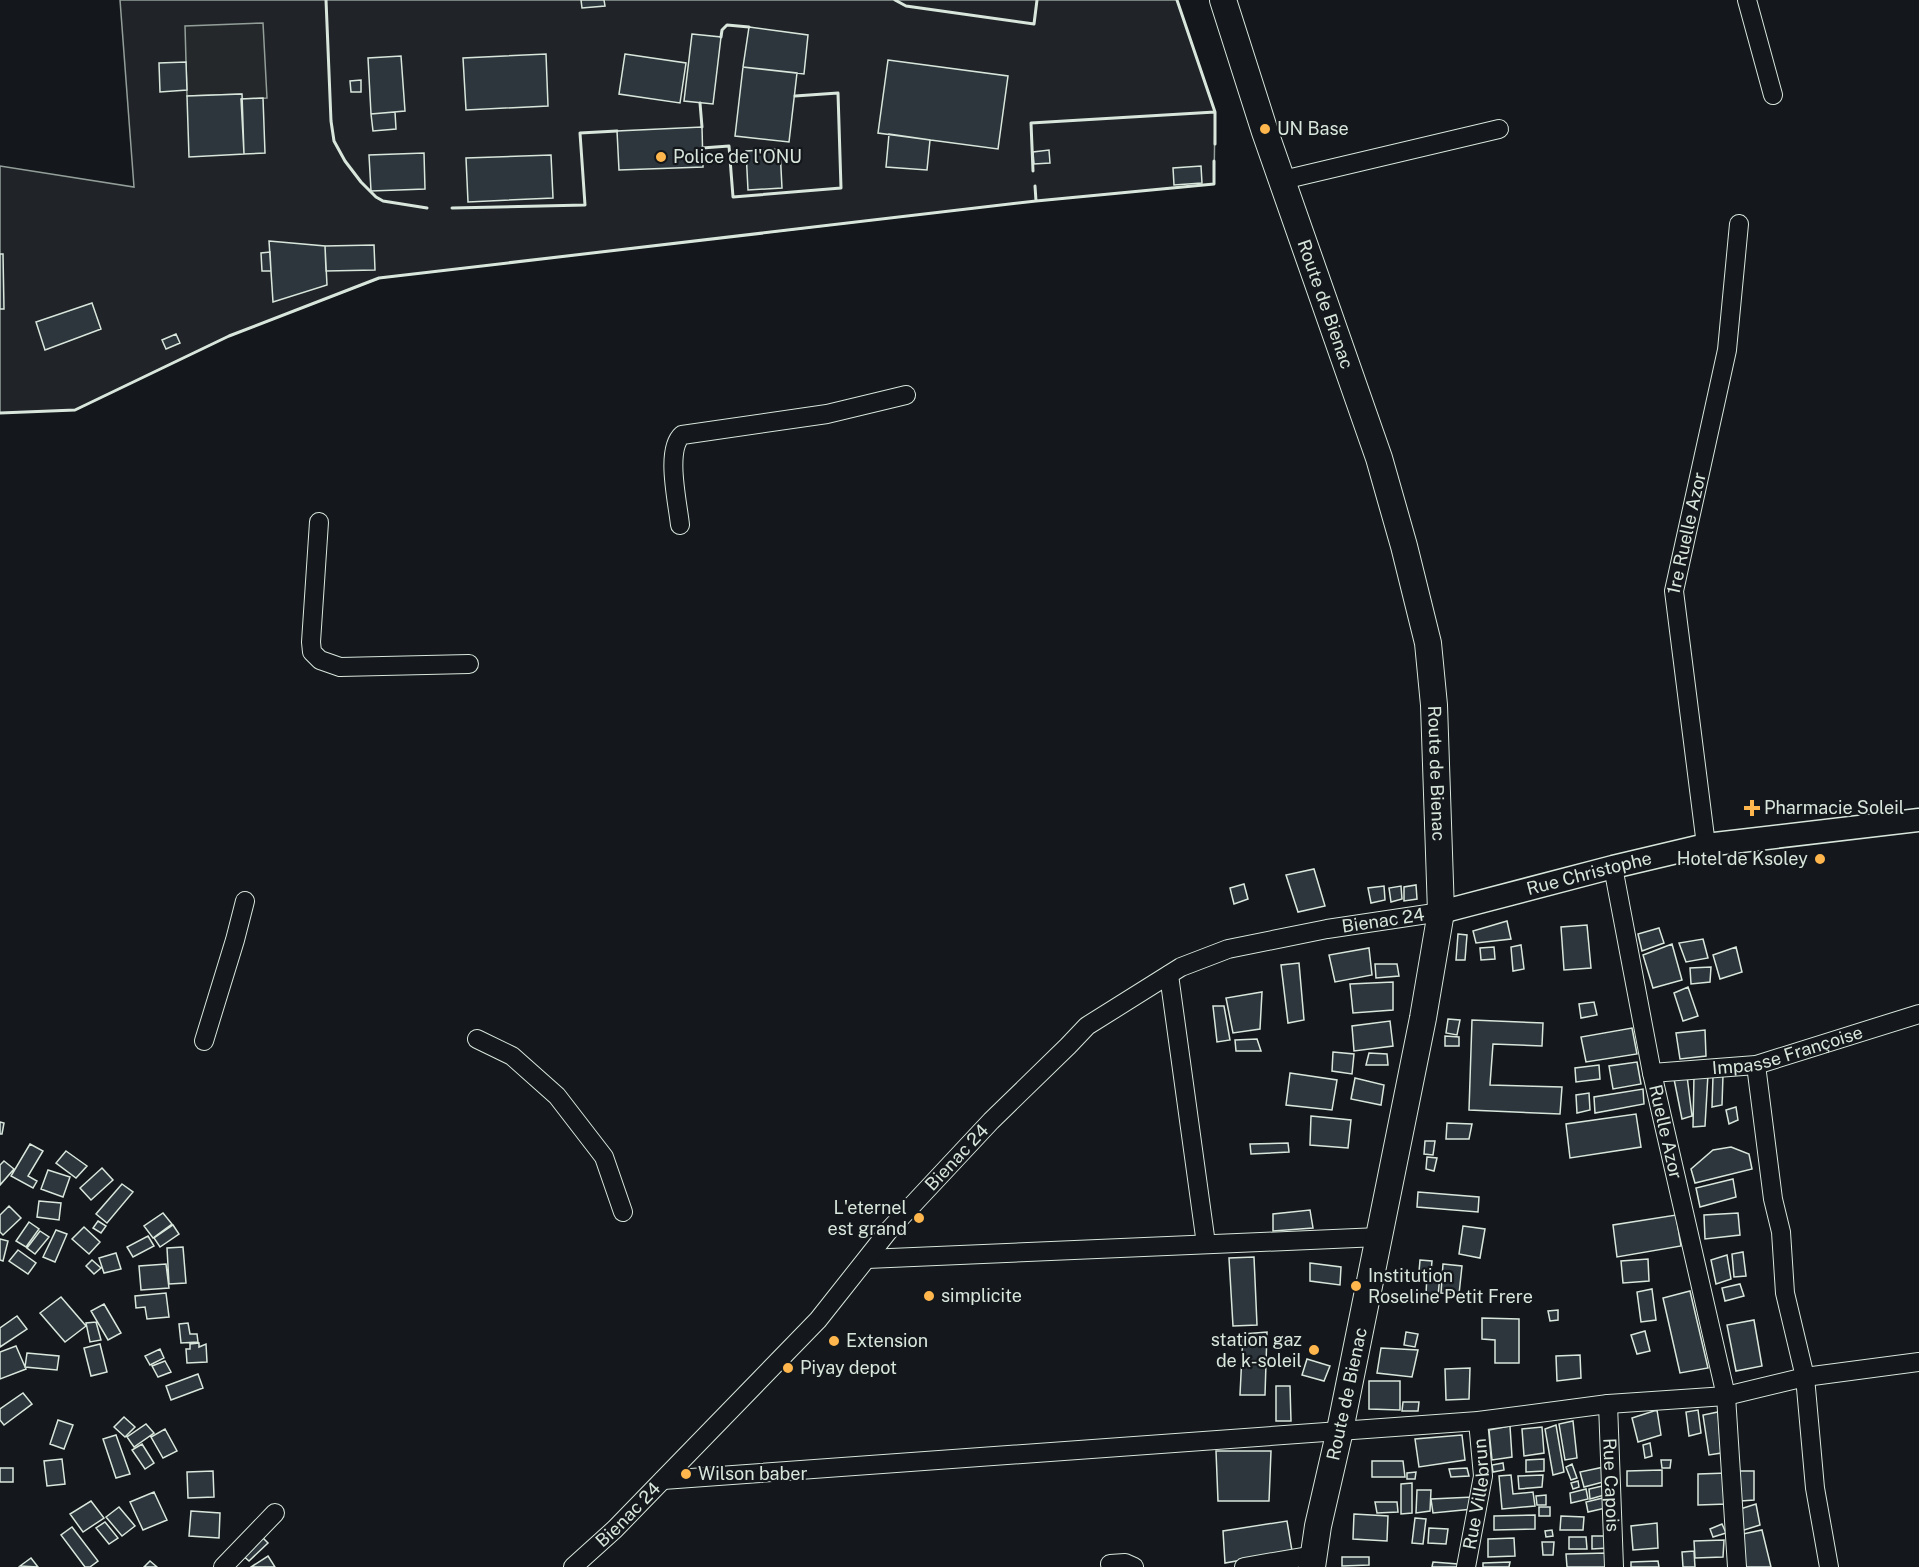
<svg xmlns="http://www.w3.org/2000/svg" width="1919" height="1567" font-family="'Public Sans',sans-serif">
<rect width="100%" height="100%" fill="#14181c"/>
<path fill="#202428" stroke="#939e99" stroke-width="1.5" d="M120,0H1177L1215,112L1214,184L1036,201L380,278L229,336L75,410L0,413V166L134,187Z"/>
<path fill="#24282b" stroke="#939e99" stroke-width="1.5" d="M263,23L267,98L241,99V94L187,96L185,26Z"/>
<path fill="#2c363c" stroke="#d8e6dc" stroke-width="1.5" d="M581,0H604L605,6L582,8Z
M749,27L808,35L804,74L743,67Z
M692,34L721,37L713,104L684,101Z
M546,54L548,106L466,110L463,58Z
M625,54L686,63L680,103L619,94Z
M401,56L405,111L371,114L368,58Z
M888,60L1008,76L998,149L878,133Z
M186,62L187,90L160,92L159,63Z
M743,67L797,73L789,142L735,136Z
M361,80V92H351L350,81Z
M242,94L244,154L189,157L187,96Z
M263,98L265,153L244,154L241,99Z
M395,112L396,129L373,131L371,114Z
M702,127L703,167L619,170L617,131Z
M889,134L930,140L927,170L886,167Z
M780,149L782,188L748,190L746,151Z
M1049,150L1050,163L1034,164L1033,152Z
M424,153L425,189L371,191L369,155Z
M551,155L553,198L468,202L466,158Z
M1201,166L1202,183L1174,185L1173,168Z
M269,241L325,246L327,285L273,302Z
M374,245L375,270L326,271L325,246Z
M270,252L271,271H262L261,253Z
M0,254H3L4,309H0Z
M92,303L101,329L45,350L36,322Z
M176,334L180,343L166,349L162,340Z
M1314,869L1325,906L1298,912L1286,875Z
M1244,884L1248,899L1234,904L1230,888Z
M1416,885L1417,899L1404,901V887Z
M1384,886L1385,900L1371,903L1368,888Z
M1401,886L1402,899L1391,902L1389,888Z
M1507,921L1511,939L1476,943L1473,931Z
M1587,925L1591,968L1564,970L1561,927Z
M1659,928L1664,943L1642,951L1638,934Z
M1458,934L1467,935L1465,960H1456Z
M1703,939L1708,958L1686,962L1679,943Z
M1672,944L1682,980L1653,988L1643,955Z
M1521,945L1524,969L1513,971L1511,947Z
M1494,947L1495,959L1481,960L1480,948Z
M1736,947L1742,972L1720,979L1713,955Z
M1369,948L1372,975L1335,982L1329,955Z
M1299,963L1304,1020L1288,1023L1281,965Z
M1375,964H1397L1399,976L1376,978Z
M1711,967L1710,982L1691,984L1690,968Z
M1393,982V1010L1353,1013L1350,984Z
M1688,987L1698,1016L1683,1021L1674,993Z
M1262,992L1260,1029L1233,1033L1226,998Z
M1594,1002L1597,1015L1581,1018L1579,1004Z
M1213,1006H1224L1230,1040L1217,1042Z
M1448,1019L1460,1020L1457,1035L1446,1033Z
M1472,1020L1543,1023L1542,1046L1493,1044L1490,1085L1562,1087L1560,1114L1469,1110Z
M1390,1021L1393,1046L1354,1051L1352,1026Z
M1632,1028L1637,1054L1586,1062L1581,1037Z
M1705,1030L1706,1056L1680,1059L1676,1033Z
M1445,1036L1459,1037V1046H1445Z
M1257,1039L1261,1051H1236L1235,1040Z
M1333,1052L1354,1054L1352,1074L1332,1071Z
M1369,1053L1387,1054L1388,1065H1366Z
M1637,1062L1641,1084L1613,1089L1609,1066Z
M1599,1065L1600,1079L1576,1082L1575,1068Z
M1290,1073L1337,1080L1332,1110L1286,1105Z
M1708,1074L1705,1126L1693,1127L1694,1075Z
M1723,1075L1722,1105L1712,1107L1713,1076Z
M1687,1076L1692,1116L1682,1119L1674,1079Z
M1355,1078L1384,1085L1381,1105L1351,1099Z
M1643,1089L1644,1104L1595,1113L1594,1097Z
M1589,1093L1590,1110L1577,1113L1576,1095Z
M1736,1107L1738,1120L1729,1124L1726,1110Z
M1636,1114L1641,1147L1570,1158L1566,1124Z
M1311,1116L1351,1120L1348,1148L1310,1145Z
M0,1122L4,1123L2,1134H0Z
M1447,1123L1472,1124L1469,1139H1446Z
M1425,1141H1435L1433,1155L1424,1154Z
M1288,1143L1289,1152L1251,1154L1250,1144Z
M30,1144L43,1151L28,1176L37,1181L33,1188L11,1176Z
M1731,1147L1749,1154L1752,1169L1695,1183L1691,1169L1713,1150Z
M66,1151L87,1166L76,1178L56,1163Z
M1427,1157L1437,1158L1434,1171L1426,1169Z
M4,1161L14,1169L0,1185V1165Z
M102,1168L113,1180L91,1200L80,1188Z
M48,1170L70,1177L63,1197L41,1189Z
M1733,1179L1736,1197L1700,1207L1696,1188Z
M122,1184L133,1192L107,1223L96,1214Z
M1418,1192L1479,1197L1478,1212L1417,1207Z
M39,1201L61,1203L59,1220L37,1217Z
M9,1206L21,1218L3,1235L0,1232V1215Z
M1310,1210L1313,1228L1273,1231V1214Z
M163,1213L172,1224L153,1238L144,1226Z
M1738,1213L1740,1235L1705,1239L1704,1215Z
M1676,1215L1681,1246L1617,1257L1613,1225Z
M98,1221L106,1226L101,1233L93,1228Z
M29,1222L39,1229L26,1247L16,1241Z
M173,1225L179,1234L160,1247L154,1238Z
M1463,1226L1485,1229L1480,1258L1459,1254Z
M84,1227L100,1242L89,1254L72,1239Z
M56,1230L67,1234L55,1262L43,1257Z
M40,1231L49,1237L35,1254L27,1248Z
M148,1236L154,1246L133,1257L127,1247Z
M0,1239L8,1241L3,1261L0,1260Z
M183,1247L186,1283L169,1284L167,1248Z
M18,1250L36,1263L28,1274L9,1261Z
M1743,1252L1746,1276L1734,1277L1732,1254Z
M116,1253L121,1269L104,1273L99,1258Z
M1727,1255L1731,1279L1716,1284L1711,1260Z
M1254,1257L1257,1325L1233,1326L1229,1258Z
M1648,1259L1649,1281L1623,1283L1621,1261Z
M92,1260L101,1268L94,1274L86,1266Z
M1420,1260L1432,1261L1431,1272H1419Z
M1310,1263L1341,1267L1340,1285L1310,1281Z
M166,1264L169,1288L141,1290L139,1266Z
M1443,1264L1462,1266L1459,1294L1441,1293Z
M1427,1274L1440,1275L1438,1296L1426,1295Z
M1740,1284L1744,1296L1725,1301L1722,1288Z
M1652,1289L1656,1320L1641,1322L1637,1292Z
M1690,1291L1708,1368L1680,1373L1663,1298Z
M166,1293L169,1317L147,1319L145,1307L136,1308L135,1296Z
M61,1297L86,1326L65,1342L40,1313Z
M104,1304L121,1333L108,1340L91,1311Z
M1558,1310V1320L1550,1321L1548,1311Z
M17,1316L27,1329L0,1347V1328Z
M1482,1318L1519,1319V1363H1495V1340L1482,1339Z
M1754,1320L1762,1366L1736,1371L1727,1325Z
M96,1322L101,1340L90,1342L86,1323Z
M188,1323L190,1334H197L198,1342L181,1343L179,1324Z
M1645,1331L1650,1351L1637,1354L1631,1335Z
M1267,1332L1265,1395H1240L1243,1334Z
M1406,1332L1418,1334L1415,1347L1404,1345Z
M199,1343V1347L206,1344L207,1362L187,1363L186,1349H190V1344Z
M100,1344L107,1372L91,1376L84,1348Z
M16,1346L26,1369L0,1379V1352Z
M1381,1348L1418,1350L1412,1377L1377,1373Z
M160,1349L164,1358L150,1365L145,1356Z
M27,1353L59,1356L57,1370L25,1367Z
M1580,1355L1581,1378L1557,1381L1556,1356Z
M1307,1359L1330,1366L1324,1381L1302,1375Z
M165,1361L171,1372L158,1377L152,1366Z
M1470,1368L1469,1399L1446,1400L1445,1369Z
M198,1374L203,1388L171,1400L166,1386Z
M1369,1381H1400V1410L1369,1409Z
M1276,1386H1290L1291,1421H1276Z
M23,1393L32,1404L4,1425L0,1420V1409Z
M1403,1402H1419L1418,1411H1402Z
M1657,1410L1661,1435L1638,1442L1632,1418Z
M1698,1410L1701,1433L1689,1436L1686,1412Z
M1718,1412L1721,1453L1709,1455L1703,1415Z
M124,1417L135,1427L125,1437L114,1427Z
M58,1420L73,1425L64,1449L50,1444Z
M1573,1421L1577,1458L1565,1460L1559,1424Z
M146,1424L154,1433L134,1447L127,1437Z
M1556,1425L1564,1472L1553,1475L1545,1429Z
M1510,1426L1512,1457L1492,1460L1489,1430Z
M1542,1427L1544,1453L1524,1456L1522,1429Z
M165,1429L177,1451L163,1458L151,1437Z
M116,1435L130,1474L116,1478L103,1439Z
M1462,1435L1465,1460L1419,1467L1415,1439Z
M1650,1443L1652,1456L1645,1458L1643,1445Z
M142,1444L154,1463L145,1469L132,1450Z
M1216,1451H1271L1269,1501H1218Z
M62,1459L65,1484L47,1486L44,1461Z
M1544,1459V1471L1526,1472V1460Z
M1661,1460H1671L1670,1468H1662Z
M1372,1461H1403L1405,1477H1372Z
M1503,1463L1504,1470L1493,1472L1492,1465Z
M1572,1464L1577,1478L1571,1480L1566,1467Z
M1604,1467L1607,1481L1584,1487L1580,1472Z
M0,1468H13V1482H0Z
M1467,1468L1469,1476L1451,1477L1449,1469Z
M1662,1470V1486H1627V1471Z
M213,1471L214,1497L188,1498L187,1472Z
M1739,1471H1754V1500L1741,1501Z
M1416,1472L1415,1479H1407V1473Z
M1727,1473V1504L1698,1505V1474Z
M1511,1475L1513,1494L1533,1492L1535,1506L1502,1509L1499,1476Z
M1543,1475L1542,1487L1519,1489L1518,1476Z
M1578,1481L1579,1487L1573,1489L1571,1483Z
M1412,1483V1513L1401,1514V1484Z
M1607,1485L1608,1494L1590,1499L1589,1489Z
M1586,1489L1588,1499L1571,1503L1570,1493Z
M1417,1490H1431L1430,1511L1416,1513Z
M154,1492L167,1520L143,1530L130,1502Z
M1546,1495V1505H1537L1536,1496Z
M1473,1497V1509L1433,1513L1431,1499Z
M1607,1497L1610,1507L1588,1512L1586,1502Z
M91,1501L104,1518L83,1532L70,1514Z
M1375,1502H1397L1398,1512L1377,1513Z
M1756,1504L1760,1525L1741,1531L1737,1510Z
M119,1507L135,1526L122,1536L106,1517Z
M1539,1507H1550V1516H1539Z
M191,1511L220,1513L219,1538L189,1536Z
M1354,1514L1388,1516L1387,1541L1353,1539Z
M1535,1515V1529L1494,1530V1516Z
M1561,1516L1584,1517L1583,1530H1560Z
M1415,1518L1426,1519L1423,1544L1412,1543Z
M1287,1521L1292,1551L1225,1563L1223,1531Z
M105,1522L118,1538L109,1544L96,1528Z
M1657,1523L1658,1548L1633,1550L1631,1526Z
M1722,1524L1726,1533L1713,1537L1710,1529Z
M72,1527L98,1561L90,1567H85L61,1535Z
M1429,1528L1448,1529L1446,1544L1428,1543Z
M1552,1530L1553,1536L1546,1537L1545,1531Z
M1762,1530L1771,1567H1746L1738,1535Z
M260,1535L268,1543L249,1561L240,1553Z
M1592,1536H1608V1548L1592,1549Z
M1569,1537H1586L1587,1549H1569Z
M1514,1538L1515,1556L1488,1557V1539Z
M1724,1540L1723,1557L1695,1558L1694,1541Z
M1542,1542H1554L1553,1555H1543Z
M1694,1551L1695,1567H1683L1682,1552Z
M1608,1553V1567H1567L1566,1554Z
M268,1556L275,1567H251Z
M1342,1557H1369V1565L1342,1566Z
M31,1558L38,1567L20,1566Z
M150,1561L157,1567H144Z
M1658,1561L1659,1567H1631V1562Z
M1433,1562L1458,1564V1567H1432Z
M1510,1562L1509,1567H1483V1563Z"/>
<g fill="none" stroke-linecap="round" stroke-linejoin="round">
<g stroke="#d8e6dc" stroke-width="20">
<g id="minor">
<path d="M1747,0L1773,95"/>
<path d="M1283,180L1499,129"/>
<path d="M319,522L311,642L312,652L320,660L340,667L469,664"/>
<path d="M680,525C678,504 665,450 682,435L827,414L906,395"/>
<path id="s1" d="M1706,845L1674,591L1727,350L1739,224"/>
<path id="s2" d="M1613,867L1652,1073L1726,1396L1737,1567"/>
<path d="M1169,975L1206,1244"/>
<path d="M477,1039L512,1056L557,1096L604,1157L623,1212"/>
<path d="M204,1041L235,940L245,901"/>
<path d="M1756,1065L1773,1199L1781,1232L1785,1293L1805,1377L1815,1488L1829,1567"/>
<path id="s3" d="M1652,1073L1756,1065L1919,1014"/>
<path d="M867,1259L1379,1237"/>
<path id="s4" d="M1608,1404L1614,1567"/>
<path d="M663,1480L1478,1421L1608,1404L1726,1396L1805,1377L1919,1362"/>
<path d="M1110,1564L1125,1563L1134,1567"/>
<path d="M223,1567L275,1513"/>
<path id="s5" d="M573,1567L615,1529L818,1320L890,1229L991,1121L1068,1046L1087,1026L1181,967L1228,949L1327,929L1441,912"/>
<path d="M1244,1567L1314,1555"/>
<path id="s6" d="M1466,1567L1483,1476L1478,1421"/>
</g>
</g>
<g stroke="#d8e6dc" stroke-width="25">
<g id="tertiary">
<path id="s7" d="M1441,912L1613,867L1706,845L1919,820"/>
</g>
</g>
<g stroke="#d8e6dc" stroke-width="28">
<g id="secondary">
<path id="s8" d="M1223,0L1265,132L1379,458L1404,546L1428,643L1434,705L1441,912L1423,1018L1340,1430L1318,1526L1312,1567"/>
</g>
</g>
<use href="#minor" stroke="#14181c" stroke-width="18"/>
<use href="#tertiary" stroke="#14181c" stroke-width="22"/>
<use href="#secondary" stroke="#14181c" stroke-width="26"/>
<path stroke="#d8e6dc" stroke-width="3" d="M326,0L331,121L334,141L345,161L361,182L376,197L383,201L427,208
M895,0L906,6L1034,24L1037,0
M1177,0L1215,112V144
M721,37L722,30L727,25L749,27
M700,103L702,127
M702,148L729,146L733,197L841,188L838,93L795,96
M1033,171L1031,123L1215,112
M1035,186L1036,201
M452,208L585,205L580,133L617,131
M0,413L75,410L229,336L379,278L1036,201L1214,184V161"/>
</g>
<g fill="#ffb74d" stroke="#14181c" stroke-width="2">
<circle cx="1265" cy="129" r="6"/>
<circle cx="661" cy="157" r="6"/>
<path d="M1749 799h6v6h6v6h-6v6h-6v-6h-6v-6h6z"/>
<circle cx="1820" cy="859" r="6"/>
<circle cx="919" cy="1218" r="6"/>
<circle cx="1356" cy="1286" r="6"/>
<circle cx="929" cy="1296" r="6"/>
<circle cx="834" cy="1341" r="6"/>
<circle cx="1314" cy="1350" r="6"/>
<circle cx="788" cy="1368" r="6"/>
<circle cx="686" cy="1474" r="6"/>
</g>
<g text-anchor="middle" stroke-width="4.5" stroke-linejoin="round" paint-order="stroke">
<g font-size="18" fill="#d8e6dc" stroke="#14181c" text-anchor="start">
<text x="1277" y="135">UN Base</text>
<text x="673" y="163">Police de l'ONU</text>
<text x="1764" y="814">Pharmacie Soleil</text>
<text x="1808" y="865" text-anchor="end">Hotel de Ksoley</text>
<text x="907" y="1214" text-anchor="end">L'eternel<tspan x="907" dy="21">est grand</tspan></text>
<text x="1368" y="1282">Institution<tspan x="1368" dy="21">Roseline Petit Frere</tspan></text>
<text x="941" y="1302">simplicite</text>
<text x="1302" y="1346" text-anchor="end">station gaz<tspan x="1302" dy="21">de k-soleil</tspan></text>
<text x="846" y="1347">Extension</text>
<text x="800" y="1374">Piyay depot</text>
<text x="698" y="1480">Wilson baber</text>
</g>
<g font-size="18" fill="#d8e6dc" stroke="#14181c">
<text dy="6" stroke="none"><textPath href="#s8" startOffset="321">Route de Bienac</textPath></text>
<text dy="6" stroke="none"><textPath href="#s1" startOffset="315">1re Ruelle Azor</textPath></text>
<text dy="6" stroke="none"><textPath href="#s8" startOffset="806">Route de Bienac</textPath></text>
<text dy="6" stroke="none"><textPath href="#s7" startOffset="153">Rue Christophe</textPath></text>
<text dy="6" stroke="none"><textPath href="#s5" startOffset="1066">Bienac 24</textPath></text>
<text dy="6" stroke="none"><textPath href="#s3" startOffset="138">Impasse Françoise</textPath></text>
<text dy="6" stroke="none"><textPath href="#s2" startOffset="270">Ruelle Azor</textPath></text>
<text dy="6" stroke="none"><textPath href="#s5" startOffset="562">Bienac 24</textPath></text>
<text transform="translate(1347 1394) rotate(-78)" y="6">Route de Bienac</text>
<text dy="6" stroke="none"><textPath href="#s4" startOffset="81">Rue Capois</textPath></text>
<text dy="6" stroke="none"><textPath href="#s6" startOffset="74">Rue Villebrun</textPath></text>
<text dy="6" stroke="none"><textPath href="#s5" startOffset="76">Bienac 24</textPath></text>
</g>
</g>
</svg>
